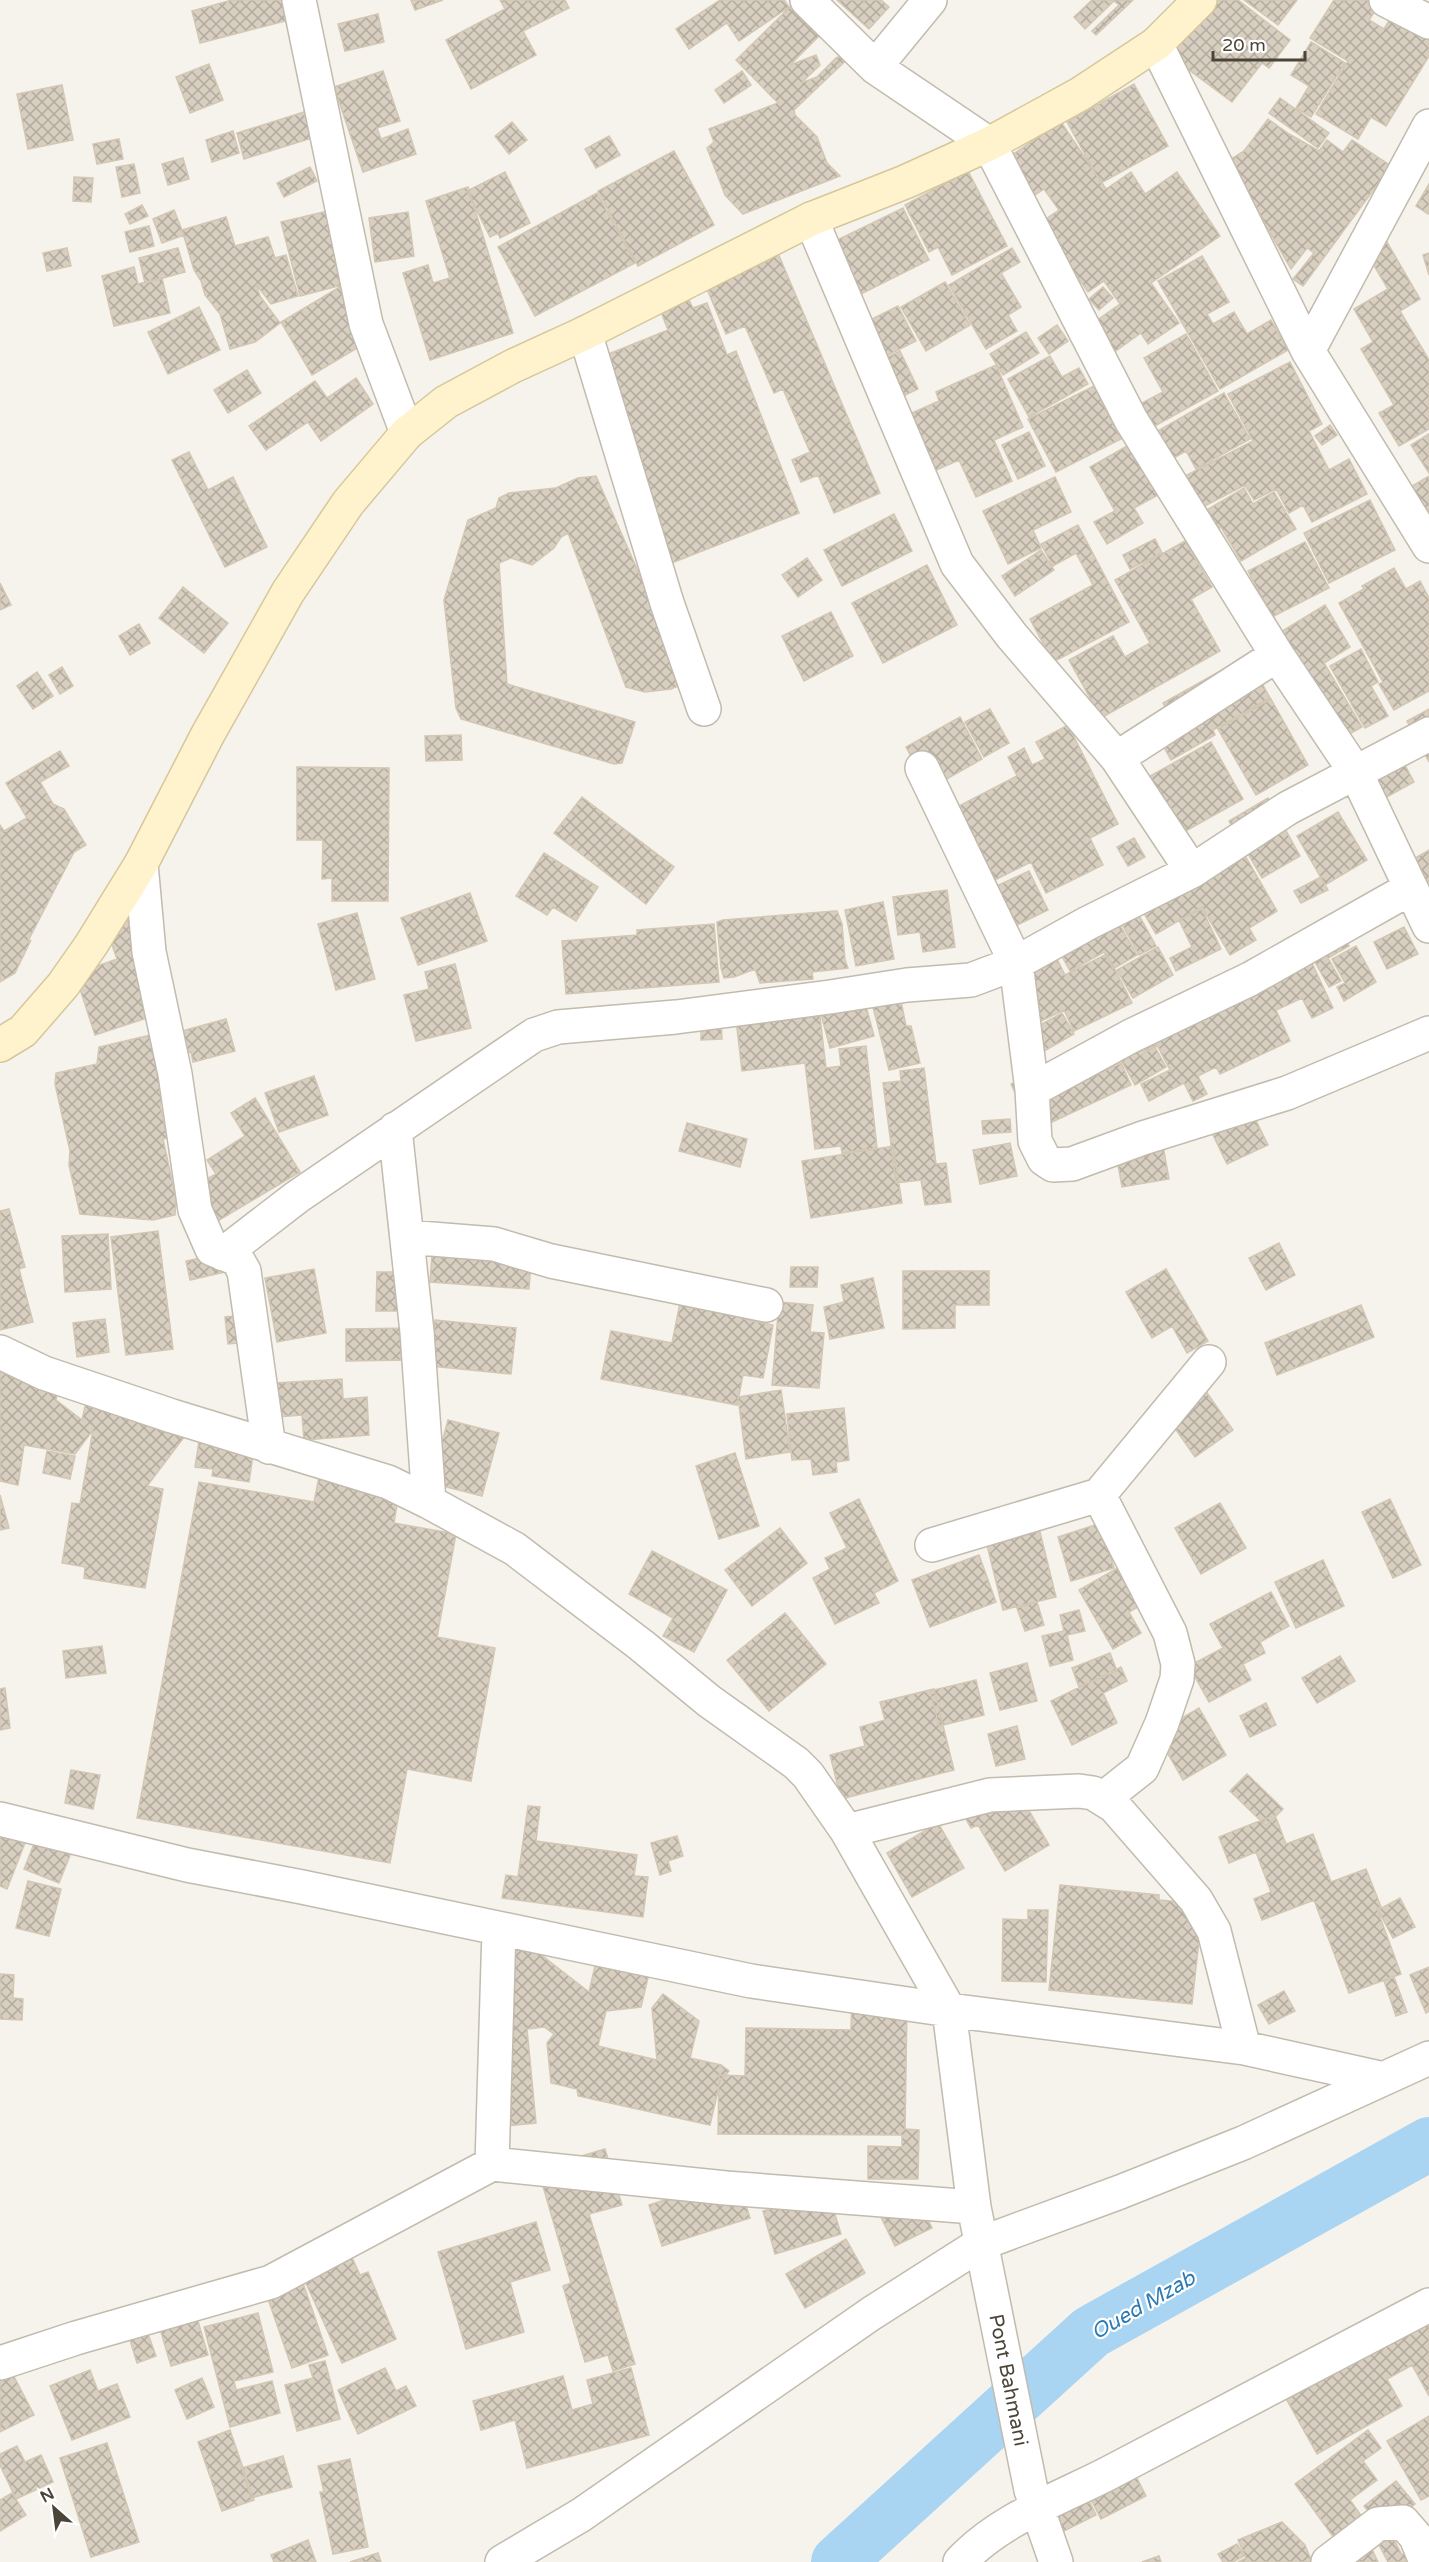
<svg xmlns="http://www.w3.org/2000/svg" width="1429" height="2562" font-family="'Varela Round',sans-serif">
<defs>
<pattern id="building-cross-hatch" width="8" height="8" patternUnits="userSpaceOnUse" patternTransform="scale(1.5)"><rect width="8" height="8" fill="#d8cfc1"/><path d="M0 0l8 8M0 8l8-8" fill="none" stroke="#b1aa9e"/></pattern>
</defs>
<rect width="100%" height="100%" fill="#f6f3ec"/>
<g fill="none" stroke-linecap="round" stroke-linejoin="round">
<path stroke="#a9d4f2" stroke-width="54" d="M838,2562L1091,2332L1429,2144"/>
</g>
<path fill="url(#building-cross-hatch)" stroke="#d3c7b4" stroke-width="1.5" d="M232,0H288L293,19L200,43L192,11Z
M411,0H443L415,10Z
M500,0H565L569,8L523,31L536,55L471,89L446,40L505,9Z
M720,0H784L789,7L739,41L727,23L689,49L676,29Z
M837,0H881L889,7L869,29Z
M1092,0H1133L1096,35L1092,31L1119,5L1114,1L1085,29L1074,17Z
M1211,0H1238L1290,40L1269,68L1262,63L1232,102L1169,55Z
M1244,0H1297L1278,25Z
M1334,0H1382L1369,20L1384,29L1399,4L1429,22V56L1386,126L1371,117L1358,139L1316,114L1348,61L1310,38Z
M794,3L823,32L790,65L816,55L820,65L801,83L817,77L836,58L857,50L794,110L795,115L817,137L827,163L840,176L743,214L725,195L707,148L714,142L709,129L778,103L736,60Z
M378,14L384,42L345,51L338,24Z
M1311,42L1345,63L1311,117L1296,108L1309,86L1291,75Z
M209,64L223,100L190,113L176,77Z
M383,71L400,121L377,128L381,139L408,129L416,154L363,172L334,87Z
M742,71L751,85L724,103L715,90Z
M1134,84L1168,146L1101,183L1067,122Z
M62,85L73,140L28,149L17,94Z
M1280,98L1329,133L1318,148L1269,113Z
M304,112L312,138L244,159L237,133Z
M1268,119L1289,134L1319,151L1327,140L1343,152L1352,140L1391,166L1303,286L1293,279L1314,253L1307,248L1291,269L1260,215L1225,163L1244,151Z
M512,122L527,140L509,154L495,136Z
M1061,122L1106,189L1131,172L1145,194L1177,172L1220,236L1151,283L1179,323L1148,344L1141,333L1113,353L1093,323L1120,304L1104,281L1088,292L1040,223L1059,210L1044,189L1029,199L1003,161Z
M233,131L239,153L212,162L206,140Z
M609,136L620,155L596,168L585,149Z
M119,139L123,159L97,164L93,144Z
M674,151L714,225L638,266L598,191Z
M183,158L189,179L168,185L162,164Z
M134,164L140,193L122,197L116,167Z
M310,167L317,181L284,197L277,183Z
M968,171L1007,246L952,275L938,247L929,252L905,205Z
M505,172L530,223L500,238L498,233L490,237L467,191Z
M74,177L93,178L91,202L73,201Z
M1429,184V212L1428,214L1416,206Z
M468,187L513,333L430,360L403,273L428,265L433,283L450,278L426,201Z
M597,193L635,263L535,316L498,247Z
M142,205L148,216L130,224L125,214Z
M903,208L929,260L861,294L835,241Z
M174,210L184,235L162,243L153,219Z
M328,211L346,284L300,296L281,222Z
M408,212L414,256L375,262L369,218Z
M226,217L235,246L268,237L275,258L286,255L298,296L271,304L256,284L260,296L280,323L255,342L230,349L220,314L205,295L201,281L194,270L182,230Z
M149,226L154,246L130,252L125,232Z
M1384,237L1420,299L1400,311L1429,360V429L1399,446L1379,413L1394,405L1361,349L1373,342L1354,309L1388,289L1364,249Z
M67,248L71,266L47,271L43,253Z
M178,248L185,272L145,283L139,258Z
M1012,248L1020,262L1001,273L1021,307L1008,315L1017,331L986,349L949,285Z
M777,251L880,493L834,513L818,475L801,482L792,460L810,452L783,389L774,393L745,326L726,334L704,282Z
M1429,253V275L1423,255Z
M1202,256L1229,302L1207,314L1213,324L1234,312L1247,334L1271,320L1288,350L1220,389L1158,281Z
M134,267L138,284L162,278L170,313L114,326L102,276Z
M945,282L970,325L926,351L901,307Z
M343,285L374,338L312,375L281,322Z
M1103,287L1113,298L1099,310L1089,299Z
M689,300L693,308L707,303L727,355L736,351L799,513L664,566L584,364L668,330L661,312Z
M898,306L916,341L868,365L850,330Z
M199,307L220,350L168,374L148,332Z
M1057,325L1068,341L1049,354L1038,338Z
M1026,332L1039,353L1003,375L990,354Z
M1186,334L1218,391L1153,427L1140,404L1163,392L1144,358Z
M900,351L918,389L876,409L858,372Z
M1050,356L1062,377L1079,368L1088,384L1029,417L1008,379Z
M1290,362L1322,424L1309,431L1329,470L1349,459L1367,494L1312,522L1303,505L1289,513L1276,489L1254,500L1245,485L1199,509L1183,477L1253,441L1228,394Z
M996,365L1023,427L994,440L1012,481L976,497L959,460L909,482L885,425L939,401L936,392Z
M247,370L261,393L228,413L214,390Z
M356,378L373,404L321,441L308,422L266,450L249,426L315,381L327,398Z
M1094,386L1121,439L1056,472L1028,419Z
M1224,393L1250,439L1196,469L1186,451L1172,459L1156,432Z
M1330,425L1337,435L1322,445L1315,436Z
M1029,432L1045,466L1018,479L1002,445Z
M1429,434V473L1411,445Z
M1127,446L1158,495L1134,508L1143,523L1107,544L1094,522L1115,511L1090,467Z
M189,452L208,490L233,477L267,547L225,567L172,460Z
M596,476L687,682L671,689L645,692L626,687L568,533L561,537L554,548L532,565L511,558L499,563L507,684L635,722L622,763L614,764L461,719L456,708L444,600L468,520L496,508L499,498L509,493L556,488L578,478Z
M1429,476V528L1402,492Z
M1055,477L1071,512L1033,530L1041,548L1008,564L983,511Z
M1244,488L1253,504L1274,492L1296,529L1241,561L1221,527L1216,530L1205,511Z
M1370,500L1395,550L1329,583L1304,533Z
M894,514L912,551L842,586L824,550Z
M1078,525L1129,622L1053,662L1030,619L1093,585L1076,553L1053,566L1041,544Z
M1155,539L1162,553L1130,569L1123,555Z
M1185,541L1212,587L1191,599L1220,651L1101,718L1069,660L1113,636L1125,657L1150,643L1115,580Z
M1305,542L1329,588L1272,617L1248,571Z
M1041,550L1054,570L1015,596L1002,576Z
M807,558L822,580L798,597L782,575Z
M927,565L957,625L883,663L852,603Z
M1394,568L1406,589L1420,581L1429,598V691L1394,710L1379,684L1383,682L1339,603L1364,589L1362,586Z
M0,583L11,605L0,610Z
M183,587L228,623L204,653L159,618Z
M1325,605L1350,647L1324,663L1362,727L1337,741L1274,636Z
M831,612L853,656L804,681L782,636Z
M139,624L150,643L130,655L119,636Z
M1361,649L1378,682L1371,686L1388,716L1365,728L1330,666Z
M1247,656L1270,698L1213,730L1215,735L1171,760L1152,725L1169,715L1163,703Z
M62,667L73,686L60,694L49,675Z
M37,672L53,696L33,709L17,686Z
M1271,699L1308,765L1256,795L1218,729Z
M990,709L1009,743L984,757L965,722Z
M1429,709V762L1407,721Z
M960,717L982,759L929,789L906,747Z
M1068,725L1118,824L1090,838L1103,865L1046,893L1031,862L981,887L953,809L1017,776L1008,757L1024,748L1032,765L1045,759L1036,742Z
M461,735L462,760L426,761L425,736Z
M1392,741L1414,782L1374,804L1352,763Z
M1211,742L1243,799L1175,837L1143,780Z
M60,751L69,766L40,782L53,804L64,809L86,845L74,852L27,943L31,940L15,973L0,982V825L4,831L27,818L6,783Z
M297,767L389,768L388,901H332V878L322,879L323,840H297Z
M582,797L674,867L646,904L554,833Z
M1268,798L1300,856L1262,878L1229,821Z
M1338,812L1367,860L1325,885L1297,836Z
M1134,838L1145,857L1128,866L1117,847Z
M1239,845L1277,911L1249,928L1256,940L1230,955L1202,907L1156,934L1131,891Z
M1429,850V895L1410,861Z
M544,853L598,887L576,921L553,907L547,915L516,896Z
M1029,871L1048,910L999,934L979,894Z
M1321,877L1328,890L1301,903L1294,891Z
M947,890L955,947L923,952L920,932L898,935L893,897Z
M470,893L487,941L418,965L401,918Z
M1129,897L1156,946L1139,955L1112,906Z
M883,902L894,959L856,966L845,910Z
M1109,906L1137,955L1113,969L1104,952L1070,971L1052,938Z
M1202,909L1221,949L1176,971L1170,958L1192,947L1179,920Z
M835,911H837L842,924L845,960L848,968L812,972L813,979L760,983L755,969L734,977L724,978L721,968L717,922L723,920Z
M357,913L375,979L336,990L318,924Z
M128,920L159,1014L95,1035L75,974L117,959L106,928Z
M714,924L719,982L566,994L562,941L637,935V930Z
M1338,926L1349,946L1328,958L1341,981L1329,987L1305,944Z
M1404,927L1418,954L1387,969L1374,942Z
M1048,941L1065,975L1107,954L1132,1003L1074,1031L1064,1010L1031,1026L1000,964Z
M1303,944L1333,1008L1312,1018L1302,998L1276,1010L1290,1041L1220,1074L1216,1067L1198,1076L1207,1094L1193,1101L1184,1083L1149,1101L1141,1084L1170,1070L1157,1045L1139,1053L1133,1041Z
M1356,946L1376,982L1344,1001L1337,987L1345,983L1332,959Z
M1158,947L1173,975L1133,998L1117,970Z
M455,964L471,1028L416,1041L404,995L429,989L425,972Z
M862,991L874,1036L830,1048L818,1003Z
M900,996L906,1026H911L920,1063L889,1070L872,1003Z
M818,1000L826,1068L841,1066L839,1049L866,1046L877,1148L842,1153L841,1146L815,1149L805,1063L742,1071L735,1011Z
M1062,1013L1074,1034L1032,1058L1020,1036Z
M721,1018L722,1039L701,1040V1019Z
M226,1019L235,1051L193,1062L191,1052L165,1059L160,1037Z
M1122,1022L1140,1055L1155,1047L1166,1067L1135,1085L1105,1031Z
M151,1035L158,1064L157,1076H160L164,1095L160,1104L167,1138L163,1139L176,1199L175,1215L153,1220L80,1214L69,1165L70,1151L55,1084L56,1073L97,1064L99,1047Z
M1078,1052L1091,1077L1121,1063L1131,1085L1033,1131L1011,1084Z
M924,1068L936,1164L946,1163L951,1202L925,1205L921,1180L896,1183L883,1083L901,1081L900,1071Z
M314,1076L328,1115L279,1132L265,1093Z
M1242,1092L1268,1145L1227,1164L1202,1112Z
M255,1098L300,1172L216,1222L194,1186L216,1174L207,1160L245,1136L231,1113Z
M1010,1119L1011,1132L983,1134L982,1121Z
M687,1123L747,1139L740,1167L679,1151Z
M1161,1135L1169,1179L1122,1187L1114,1143Z
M1010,1143L1017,1176L980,1184L973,1150Z
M893,1146L902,1203L811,1218L802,1161Z
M9,1209L25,1267L19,1269L33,1322L0,1330V1211Z
M158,1231L173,1349L126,1355L111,1237Z
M108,1234L111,1289L65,1292L62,1236Z
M433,1241L532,1247L529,1289L430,1282Z
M1279,1243L1295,1275L1266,1290L1249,1258Z
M234,1251L238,1269L190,1280L186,1261Z
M791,1267H818L817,1287H790Z
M314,1269L326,1333L277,1342L265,1278Z
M1166,1269L1208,1341L1187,1353L1172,1326L1152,1338L1126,1292Z
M903,1271H989V1305H955V1328L903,1329Z
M377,1272H406L405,1311H376Z
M873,1278L884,1328L830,1339L824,1307L844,1302L841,1285Z
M779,1302L813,1305L810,1332L824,1333L819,1388L772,1385Z
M680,1303L745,1315L744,1319L773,1325L763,1378L743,1375L737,1405L601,1379L611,1331L672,1343Z
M1361,1305L1374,1337L1277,1375L1265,1343Z
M245,1315L248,1342L228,1344L225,1317Z
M105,1319L109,1352L77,1357L73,1323Z
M435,1320L516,1328L511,1374L431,1366Z
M412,1328V1360L346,1361V1329Z
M0,1368L60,1378L56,1400L82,1420L86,1402L197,1420L147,1486L163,1489L145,1588L84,1578L85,1567L62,1563L72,1503L80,1504L93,1430L75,1454L24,1445L18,1485L0,1481Z
M342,1379L343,1399L367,1397L369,1435L304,1440L302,1415L278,1417L276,1383Z
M1198,1380L1233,1430L1195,1457L1160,1407Z
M781,1390L790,1452L746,1459L738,1397Z
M844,1408L849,1460L836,1462L837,1472L813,1475L811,1459L792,1460L787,1414Z
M448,1420L499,1433L482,1496L431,1483Z
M200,1435L255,1443L249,1482L212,1476L213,1469L195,1467Z
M47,1451L75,1456L70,1479L43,1473Z
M735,1453L759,1526L719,1539L696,1466Z
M319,1477L399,1492L394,1523L456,1534L437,1637L495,1648L471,1781L407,1769L390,1863L137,1818L199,1482L314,1502Z
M0,1495L9,1528L0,1530Z
M859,1499L898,1581L874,1593L879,1603L835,1624L813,1578L830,1569L825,1558L847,1548L830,1513Z
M1390,1499L1421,1565L1393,1578L1362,1512Z
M1220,1503L1246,1548L1201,1574L1175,1528Z
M1101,1523L1114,1568L1071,1581L1058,1537Z
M780,1528L807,1563L752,1606L725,1570Z
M1039,1528L1056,1597L1003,1610L986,1541Z
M652,1551L727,1590L694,1652L663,1636L673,1618L629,1594Z
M979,1555L996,1602L930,1627L912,1580Z
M1323,1560L1344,1606L1296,1628L1275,1582Z
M1128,1562L1150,1600L1129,1612L1141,1633L1113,1649L1079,1590Z
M1271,1592L1289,1626L1260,1642L1265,1653L1243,1664L1251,1680L1209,1702L1189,1666L1223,1648L1210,1624Z
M1037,1602L1044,1625L1025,1631L1017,1608Z
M1079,1610L1085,1631L1067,1635L1073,1660L1050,1666L1042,1636L1064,1631L1060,1615Z
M785,1613L826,1664L769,1711L727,1660Z
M102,1646L106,1673L66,1678L63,1651Z
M1110,1653L1117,1671L1079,1687L1072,1668Z
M1340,1656L1355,1681L1317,1703L1302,1678Z
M1027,1663L1037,1701L1000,1710L990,1673Z
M1121,1667L1127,1681L1103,1693L1117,1723L1072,1745L1051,1701Z
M976,1680L984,1715L939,1726L930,1691Z
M5,1688L10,1728L0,1730V1689Z
M934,1689L954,1770L841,1799L830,1755L865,1746L860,1727L885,1720L880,1702Z
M1266,1703L1276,1725L1250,1737L1240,1716Z
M1199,1708L1226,1755L1183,1780L1156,1733Z
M1017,1726L1025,1759L996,1766L988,1734Z
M71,1770L100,1775L93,1809L65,1803Z
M1247,1774L1283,1809L1266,1826L1230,1791Z
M1010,1778L1049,1845L1005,1871L978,1825L971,1828L959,1807Z
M528,1806L540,1807L536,1841L637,1855L634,1876L648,1877L643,1917L502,1898L506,1875L518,1877Z
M1275,1815L1286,1844L1313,1834L1331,1882L1366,1869L1381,1907L1377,1909L1401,1974L1349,1993L1314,1900L1262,1920L1254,1899L1271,1892L1256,1852L1229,1863L1219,1837Z
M0,1819L30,1830L7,1889L0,1886Z
M938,1823L964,1868L912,1897L887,1853Z
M40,1829L75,1843L59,1883L24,1869Z
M677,1836L683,1856L668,1861L671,1871L660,1875L651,1843Z
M28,1881L61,1889L49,1936L16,1928Z
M1060,1885L1159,1895V1900L1203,1904L1192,2004L1049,1990Z
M1400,1898L1415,1927L1393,1938L1378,1910Z
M1028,1910H1048L1046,1982L1002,1981L1003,1919L1028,1920Z
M487,1936L527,1944L589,1992L598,1953L651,1965L641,2007L606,2011L598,2046L657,2060L652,2008L663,1994L699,2021L690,2058L721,2065L729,2071L720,2082L710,2125L578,2096L577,2089L551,2083L547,2043L554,2034L544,2027L527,2029L536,2123L505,2126Z
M1429,1967V2011L1426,2013L1410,1975Z
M0,1974L14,1975L13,1998L23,1999L22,2020L0,2019Z
M1394,1977L1407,2012L1396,2016L1384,1981Z
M1284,1991L1295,2011L1269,2024L1258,2005Z
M852,1994L907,2008L905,2129L919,2130L918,2179H868V2146L902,2147V2135L718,2134L719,2075L745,2076L746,2028L851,2030Z
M605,2149L622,2205L589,2214L635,2364L613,2371L608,2355L585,2362L563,2286L571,2283L538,2169Z
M737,2177L750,2218L662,2246L649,2205Z
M828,2192L841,2234L775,2254L763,2211Z
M915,2193L932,2228L895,2246L878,2211Z
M536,2222L550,2270L510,2282L524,2332L466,2349L438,2252Z
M846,2239L865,2273L805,2308L786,2274Z
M344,2240L360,2275L368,2272L396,2339L342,2363L296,2261Z
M296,2263L328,2355L292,2368L260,2276Z
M1429,2291V2396L1412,2365L1387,2379L1402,2406L1317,2454L1279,2386Z
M190,2294L208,2355L171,2366L153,2305Z
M258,2313L273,2372L234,2381L236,2390L272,2381L280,2413L230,2427L204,2327Z
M147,2331L156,2356L137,2363L129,2337Z
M325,2361L340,2419L297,2431L285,2385L313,2378L309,2365Z
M7,2363L34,2415L0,2432V2366Z
M385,2368L396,2391L406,2386L416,2406L358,2434L338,2390Z
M631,2368L649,2435L527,2468L515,2420L481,2430L473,2401L563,2376L572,2410L593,2404L587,2380Z
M90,2370L98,2391L117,2384L130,2417L72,2440L50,2386Z
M202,2378L214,2407L187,2419L175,2390Z
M1429,2416V2496L1421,2500L1387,2441Z
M230,2430L254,2500L222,2511L198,2442Z
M1368,2430L1381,2448L1363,2461L1377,2480L1350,2500L1363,2518L1334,2538L1295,2484Z
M107,2443L139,2542L91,2557L60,2458Z
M17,2446L25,2462L41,2455L53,2482L16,2499L0,2465V2454Z
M1124,2453L1146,2496L1101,2519L1079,2476Z
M283,2456L292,2487L251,2498L242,2468Z
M350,2459L368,2547L333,2554L320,2492H324L318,2466Z
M1077,2476L1096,2515L1052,2537L1033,2498Z
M1396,2481L1415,2504L1384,2530L1364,2506Z
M12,2493L26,2515L0,2531V2500Z
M1282,2522L1305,2545L1312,2562H1238L1246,2558L1238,2540Z
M1391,2534L1402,2555L1411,2550L1417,2562H1388L1377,2541Z
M308,2540L316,2562H274L271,2555Z
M1237,2544L1244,2556L1233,2562H1223L1218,2554Z
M1370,2545L1378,2562H1351Z
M378,2553L381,2562H350Z
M1159,2556L1161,2562H1142Z"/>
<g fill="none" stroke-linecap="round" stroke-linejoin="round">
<g stroke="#c2bbae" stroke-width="36">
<path id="minor" d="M299,0L366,324L407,433
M807,0L875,67
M930,0L875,67L989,144L1131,420L1277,655L1356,773L1429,926
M1386,0L1429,22
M1156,44L1308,351L1429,546
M811,219L957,564L1012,636L1117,758L1192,871
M585,333L667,603L704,709
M1308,351L1429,126
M1117,758L1277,655
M922,768L1016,963L1032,1090L1035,1141L1044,1159L1053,1165L1072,1164L1143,1138L1287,1093L1429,1033
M141,864L149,952L175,1074L195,1210L212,1249L237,1259L244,1271L269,1447
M1032,1090L1131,1036L1250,979L1411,888
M395,1129L417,1332L429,1502
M407,1237L494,1244L551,1261L766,1305
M223,1254L297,1197L534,1035L558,1027L676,1017L830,997L907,985L971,980L1016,963L1088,923L1192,871L1288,808L1429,734
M0,1352L44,1373L172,1416L388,1482L429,1502L515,1549L641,1645L709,1701L796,1763L808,1775L847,1831L949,2010L974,2207L1031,2490L1056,2562
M1099,1495L1170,1633L1178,1664L1177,1679L1162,1723L1142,1768L1104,1798
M932,1545L1099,1495L1209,1362
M0,1819L187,1865L302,1887L751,1981L949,2010L1244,2048L1380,2078
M847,1831L990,1795L1079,1791L1093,1793L1114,1806L1196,1900L1214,1931L1244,2048
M492,2164L499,1929
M0,2363L76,2338L271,2282L492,2164L726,2188L974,2207
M960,2562C999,2520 1058,2499 1107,2474C1215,2418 1322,2361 1429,2305
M1328,2562L1378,2524L1403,2522L1416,2537L1426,2562"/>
</g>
<g stroke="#c2bbae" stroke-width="36">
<path id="tertiary" d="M502,2562L581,2515L872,2313L982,2243L1120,2192L1243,2143L1429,2058"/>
</g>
<g stroke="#d6c79b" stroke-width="36">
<path id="secondary" d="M0,1045L23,1031L63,985L91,945L141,864L208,734L288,592L348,503L407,433L446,402L513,366L585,333L811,219L905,182L989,144L1080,94L1156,44L1200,0"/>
</g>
<use href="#minor" stroke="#fff" stroke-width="33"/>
<use href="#tertiary" stroke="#fff" stroke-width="33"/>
<use href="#secondary" stroke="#fff3cd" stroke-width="33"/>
</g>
<g text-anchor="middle" stroke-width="4.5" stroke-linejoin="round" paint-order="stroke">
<g font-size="20" fill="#4b4439" stroke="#fff">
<text transform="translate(1009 2380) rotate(79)" y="7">Pont Bahmani</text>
</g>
<g font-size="21" font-style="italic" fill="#2e7ab2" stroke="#fff">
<text transform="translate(1143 2305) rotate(-30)" y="7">Oued Mzab</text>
</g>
</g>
<g transform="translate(54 2508) rotate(332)" stroke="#ffffff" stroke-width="4.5" paint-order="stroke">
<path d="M0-4.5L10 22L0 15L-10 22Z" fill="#4b4439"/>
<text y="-9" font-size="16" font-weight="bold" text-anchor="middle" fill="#4b4439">N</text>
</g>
<path d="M1213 51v9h92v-9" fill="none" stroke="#4b4439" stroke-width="3"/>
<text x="1222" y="51" font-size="18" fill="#4b4439" stroke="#ffffff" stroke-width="4.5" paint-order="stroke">20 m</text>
</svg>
